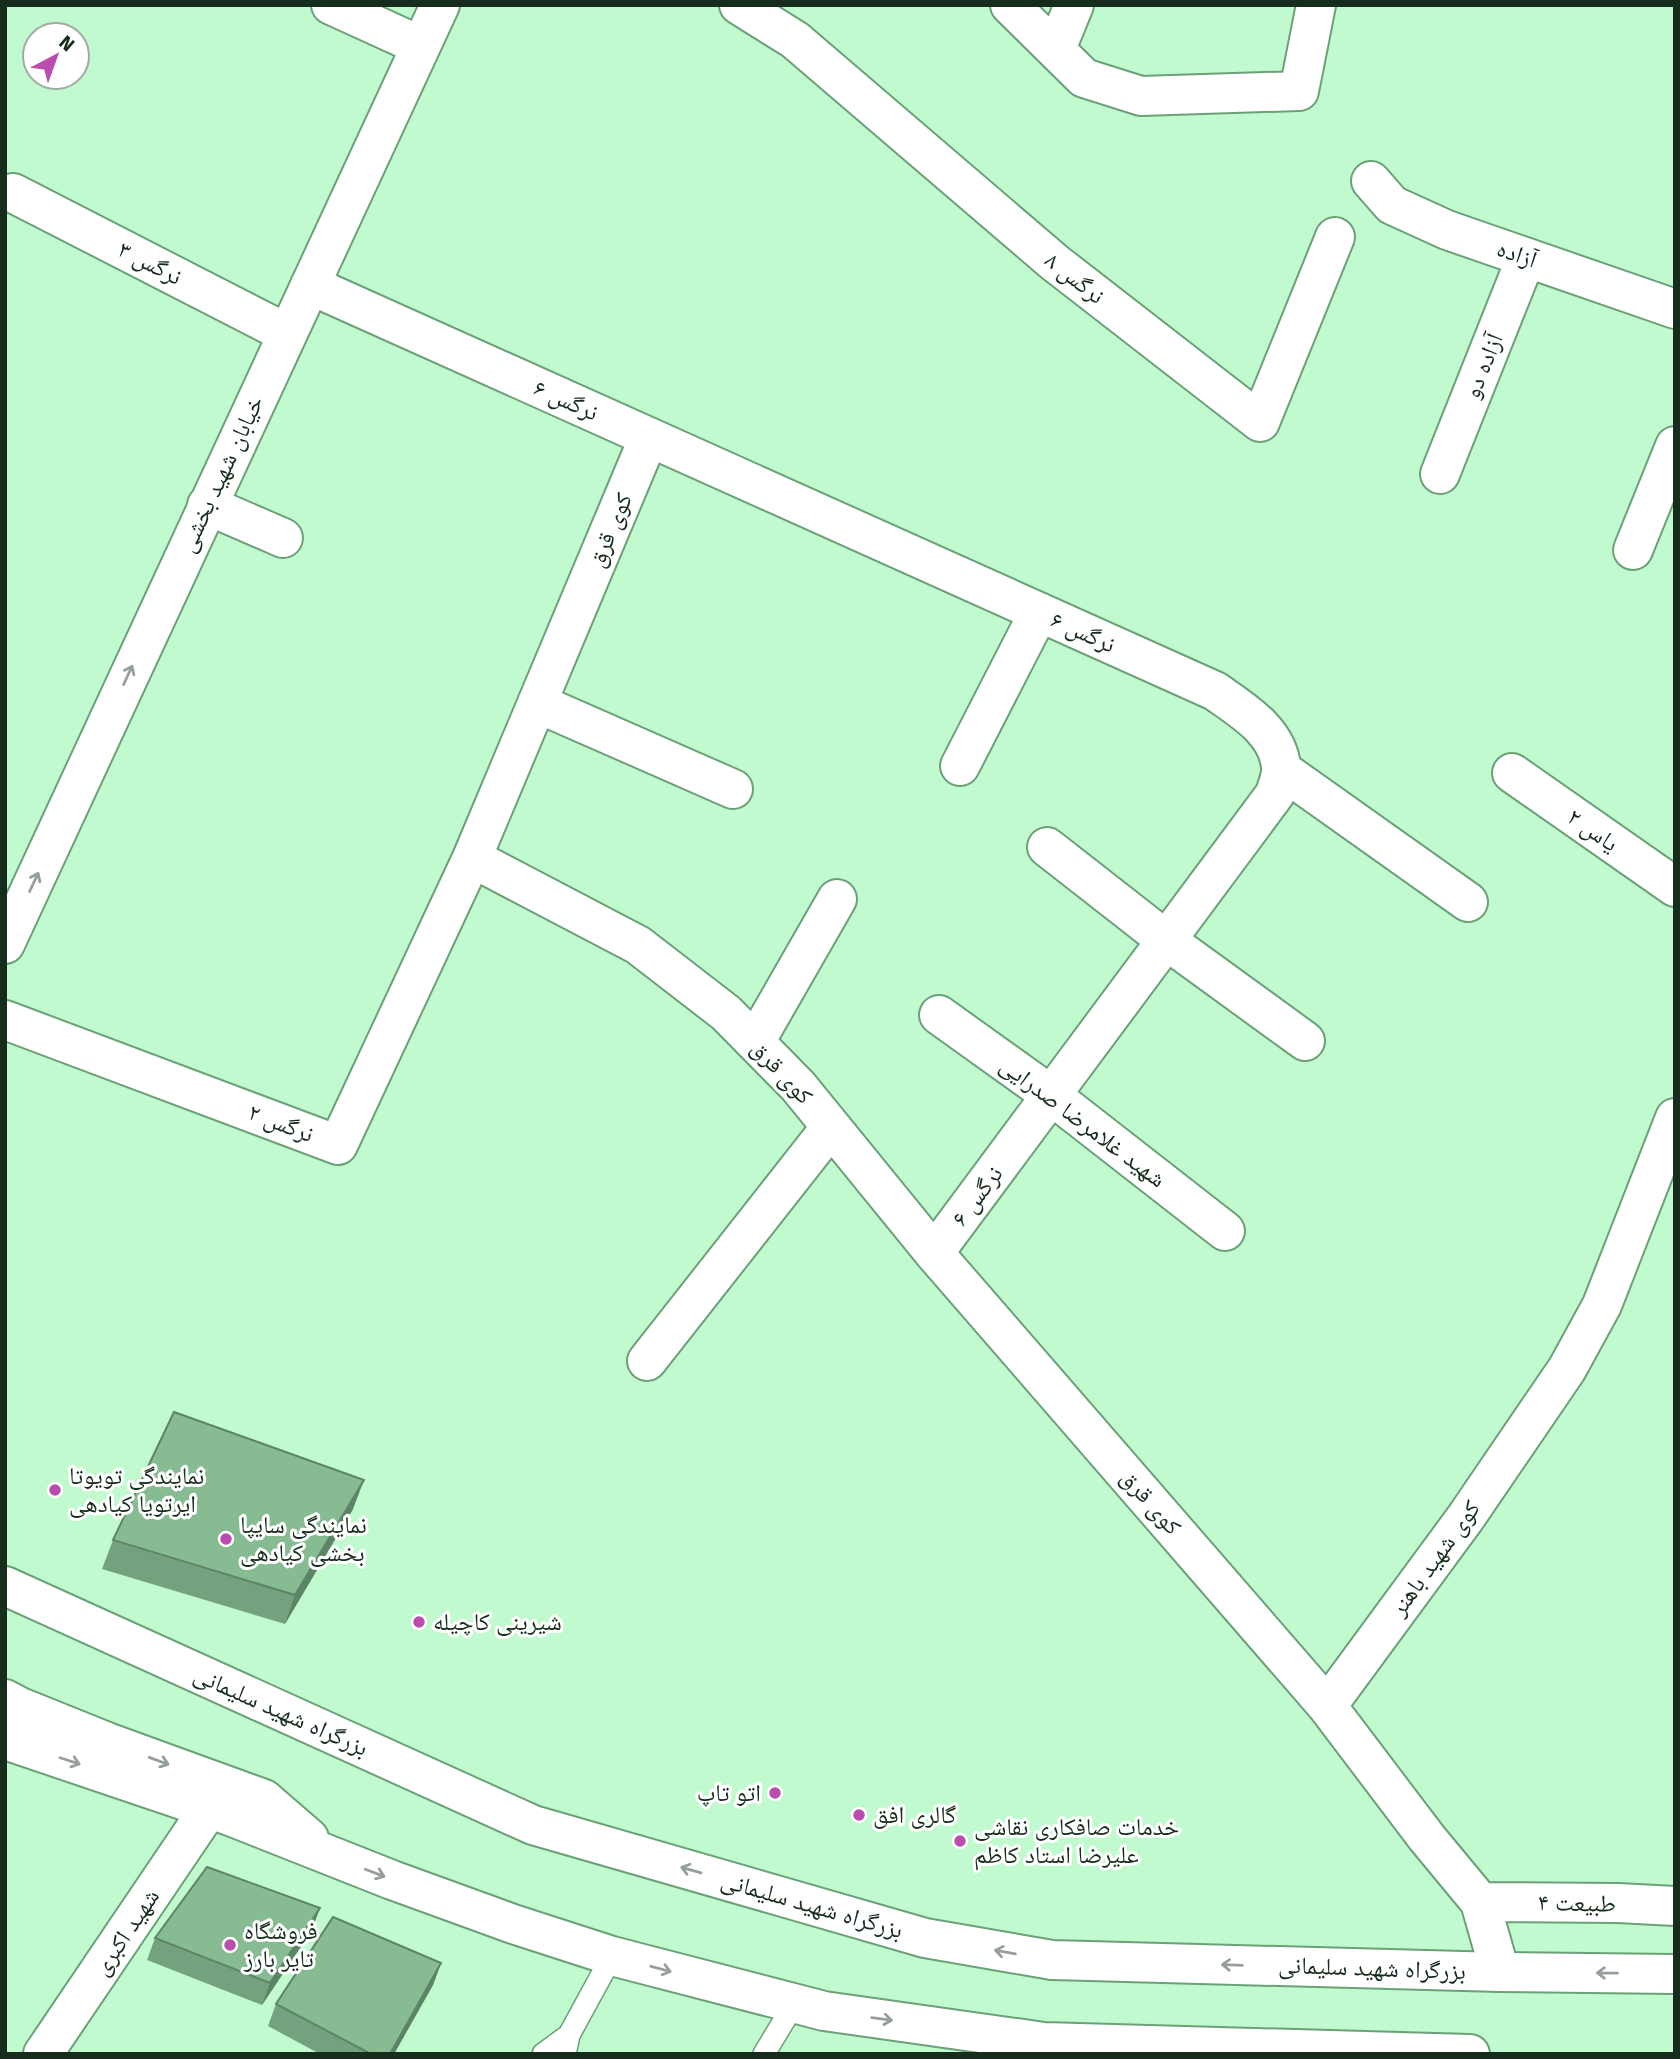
<svg xmlns="http://www.w3.org/2000/svg" width="1680" height="2059" font-family="'Fira Sans','Noto Naskh Arabic',sans-serif">
<rect width="100%" height="100%" fill="#c2facf"/>
<g fill="none" stroke-linecap="round" stroke-linejoin="round">
<g stroke="#6ba078" stroke-width="24">
<path id="lane" d="M543,2054L569,2035
M565,2054L569,2035L612,1956
M764,2054L794,2004"/>
</g>
<g stroke="#6ba078" stroke-width="42">
<path id="street" d="M331,5L421,46
M739,5L795,40L1054,262L1260,422L1335,237
M1010,5L1084,78L1141,96L1299,91L1316,5
M1056,49L1074,5
M1371,181L1392,205L1447,230L1675,309
M13,193L286,333
M310,285L1215,691C1242,710 1278,731 1281,767C1282,776 1277,786 1275,794L934,1253
M649,437L472,858L638,945L726,1013L798,1086L934,1253L1327,1706L1427,1838L1480,1902L1500,1972
M1440,474L1526,258
M207,505L283,538
M1633,550L1675,446
M537,703L733,789
M960,766L1039,612
M1282,770L1468,902
M1512,773L1675,887
M1047,847L1166,940L1305,1041
M5,944L440,5
M939,1015L1052,1096L1225,1231
M5,1020L338,1145L472,858
M755,1042L837,899
M647,1361L831,1127
M1327,1706L1466,1517L1567,1369L1602,1305L1675,1118
M1480,1902L1618,1903L1675,1906
M43,2054L208,1810"/>
</g>
<g stroke="#6ba078" stroke-width="42">
<path id="highway" d="M5,1586L533,1825L925,1938L1052,1960L1500,1972L1675,1974
M5,1699L20,1707L107,1742L264,1799L309,1838
M5,1740L230,1816L392,1880L513,1924L612,1956L824,2011L1044,2042L1470,2054"/>
</g>
<use href="#lane" stroke="#fff" stroke-width="21"/>
<use href="#street" stroke="#fff" stroke-width="38"/>
<use href="#highway" stroke="#fff" stroke-width="38"/>
</g>
<path fill="#74a27e" d="M353,1509L285,1624L102,1569L113,1540Z
M312,1930L262,2005L147,1960L155,1938Z
M441,1963L433,1985L394,2054H320L268,2026L276,2004Z"/>
<path fill="#5e8467" d="M364,1480L353,1509L285,1624L295,1595Z
M320,1908L312,1930L262,2005L270,1983Z
M441,1963L433,1985L394,2054H390Z"/>
<path fill="#87bc93" stroke="#5e8467" stroke-width="2" d="M174,1412L364,1480L295,1595L113,1540Z
M207,1867L320,1908L270,1983L155,1938Z
M333,1917L441,1963L390,2054H371L276,2004Z"/>
<defs><path id="oneway-shaft" d="M-6 0H5M1.5-3L5.5 0L1.5 3" fill="none" stroke-width="1.6" stroke-linecap="round" stroke-linejoin="round" transform="scale(1.75)"/></defs>
<g stroke="#96a099">
<use href="#oneway-shaft" transform="translate(128 675) rotate(-65)"/>
<use href="#oneway-shaft" transform="translate(34 882) rotate(-65)"/>
<use href="#oneway-shaft" transform="translate(70 1761) rotate(18)"/>
<use href="#oneway-shaft" transform="translate(159 1761) rotate(20)"/>
<use href="#oneway-shaft" transform="translate(691 1870) rotate(-164)"/>
<use href="#oneway-shaft" transform="translate(375 1873) rotate(21)"/>
<use href="#oneway-shaft" transform="translate(1005 1952) rotate(-170)"/>
<use href="#oneway-shaft" transform="translate(1232 1965) rotate(-178)"/>
<use href="#oneway-shaft" transform="translate(661 1969) rotate(15)"/>
<use href="#oneway-shaft" transform="translate(1607 1973) rotate(-179)"/>
<use href="#oneway-shaft" transform="translate(882 2019) rotate(8)"/>
</g>
<g fill="#b94eaf" stroke="#fff" stroke-width="2.5">
<circle cx="55" cy="1490" r="7"/>
<circle cx="226" cy="1539" r="7"/>
<circle cx="419" cy="1622" r="7"/>
<circle cx="775" cy="1793" r="7"/>
<circle cx="859" cy="1815" r="7"/>
<circle cx="960" cy="1841" r="7"/>
<circle cx="230" cy="1945" r="7"/>
</g>
<g text-anchor="middle" stroke-width="6" stroke-linejoin="round" paint-order="stroke">
<g font-size="24" fill="#162c1c" stroke="#fff">
<text transform="translate(1517 254) rotate(19)" y="8">آزاده</text>
<text transform="translate(150 263) rotate(27)" y="8">نرگس ۳</text>
<text transform="translate(1075 278) rotate(38)" y="8">نرگس ۸</text>
<text transform="translate(1483 366) rotate(-68)" y="8">آزاده دو</text>
<text transform="translate(566 400) rotate(24)" y="8">نرگس ۶</text>
<text transform="translate(221 474) rotate(-65)" y="8">خیابان شهید بخشی</text>
<text transform="translate(610 530) rotate(-67)" y="8">کوی قرق</text>
<text transform="translate(1083 632) rotate(24)" y="8">نرگس ۶</text>
<text transform="translate(1593 830) rotate(35)" y="8">یاس ۲</text>
<text transform="translate(782 1072) rotate(47)" y="8">کوی قرق</text>
<text transform="translate(1083 1122) rotate(37)" y="8">شهید غلامرضا صدرایی</text>
<text transform="translate(281 1123) rotate(21)" y="8">نرگس ۲</text>
<text transform="translate(977 1196) rotate(-53)" y="8">نرگس ۶</text>
<text transform="translate(1151 1502) rotate(49)" y="8">کوی قرق</text>
<text transform="translate(1435 1558) rotate(-54)" y="8">کوی شهید باهنر</text>
<text transform="translate(281 1711) rotate(24)" y="8">بزرگراه شهید سلیمانی</text>
<text transform="translate(1577 1903) rotate(1)" y="8">طبیعت ۴</text>
<text transform="translate(812 1905) rotate(16)" y="8">بزرگراه شهید سلیمانی</text>
<text transform="translate(126 1932) rotate(-56)" y="8">شهید اکبری</text>
<text transform="translate(1372 1968) rotate(2)" y="8">بزرگراه شهید سلیمانی</text>
</g>
<g font-size="24" fill="#162c1c" stroke="#fff" text-anchor="start">
<text x="69" y="1484">نمایندگی تویوتا<tspan x="69" dy="28">ایرتویا کیادهی</tspan></text>
<text x="240" y="1533">نمایندگی سایپا<tspan x="240" dy="28">بخشی کیادهی</tspan></text>
<text x="433" y="1630">شیرینی کاچیله</text>
<text x="761" y="1801" text-anchor="end">اتو تاپ</text>
<text x="873" y="1823">گالری افق</text>
<text x="974" y="1835">خدمات صافکاری نقاشی<tspan x="974" dy="28">علیرضا استاد کاظم</tspan></text>
<text x="244" y="1939">فروشگاه<tspan x="244" dy="28">تایر بارز</tspan></text>
</g>
</g>
<rect width="1680" height="2059" fill="none" stroke="#162c1c" stroke-width="14"/>
<g transform="translate(56 56) rotate(41)"><circle r="33" fill="#ffffff" stroke="#a2aba4" stroke-width="2"/>
<path d="M0-5L12 26L0 18L-12 26Z" fill="#b94eaf"/>
<text y="-10" font-size="19" font-weight="bold" text-anchor="middle" fill="#162c1c">N</text>
</g>
</svg>
